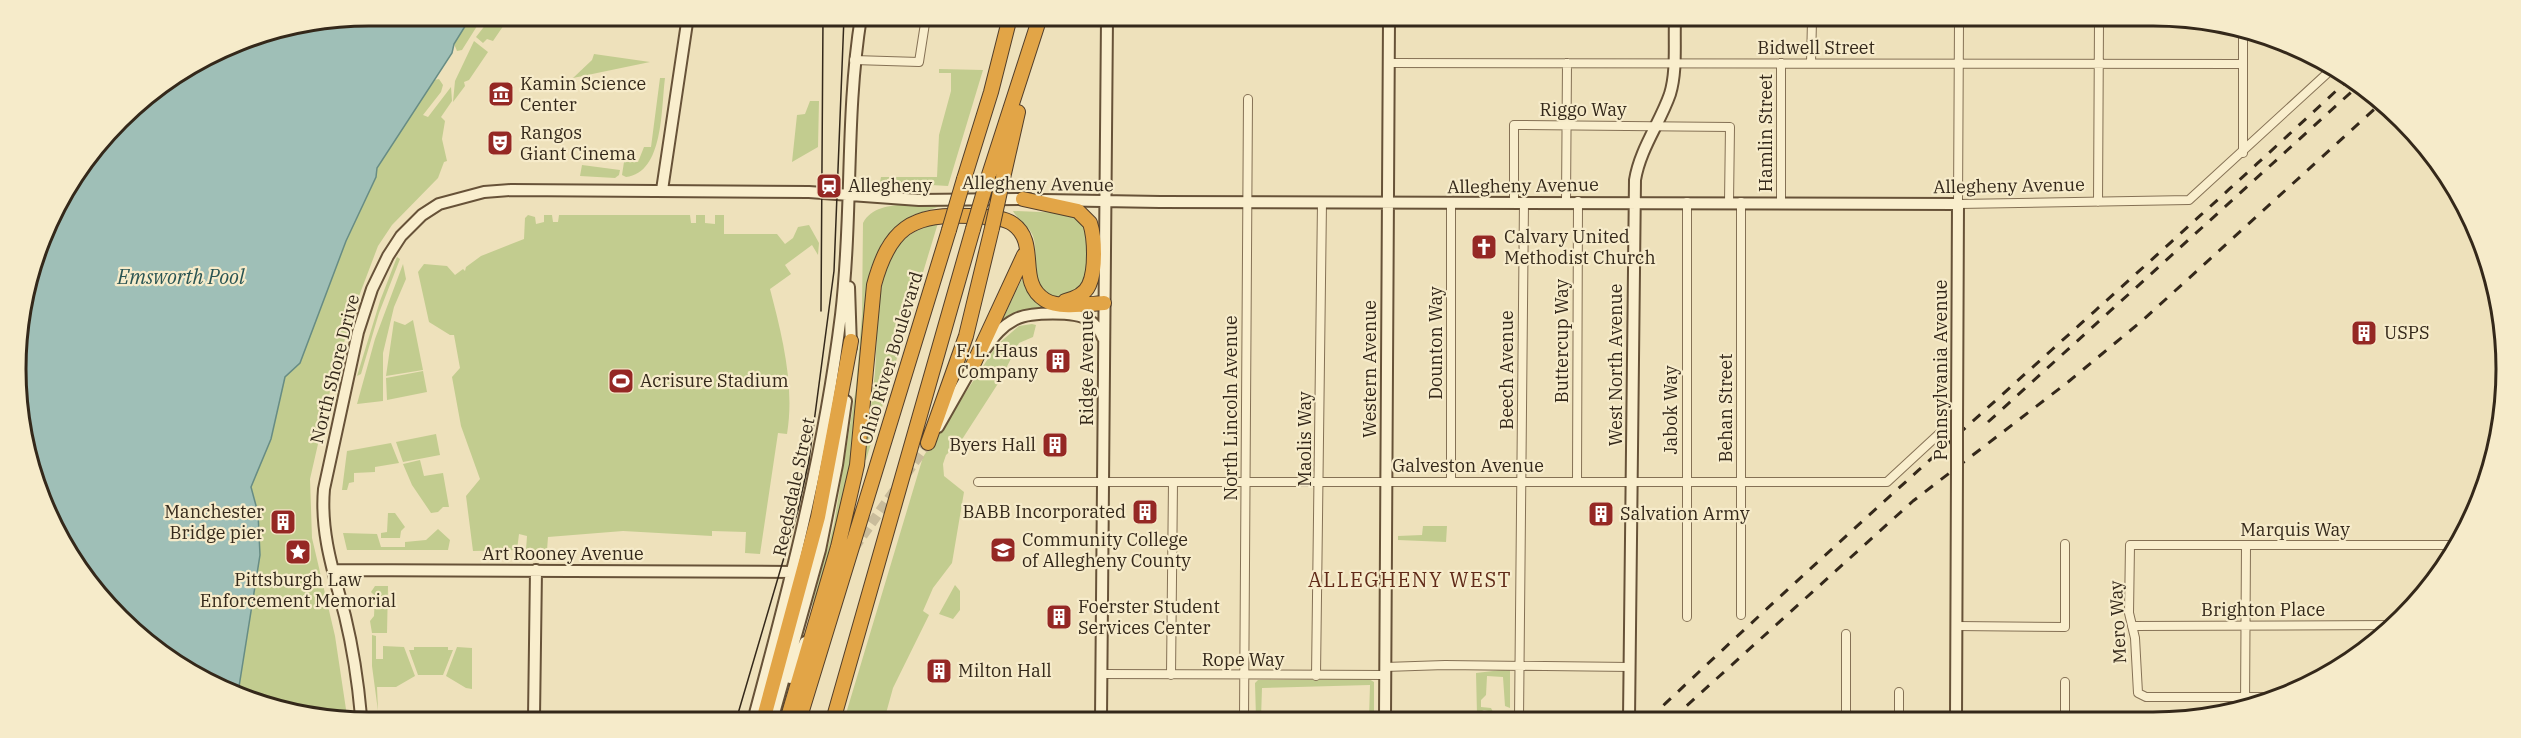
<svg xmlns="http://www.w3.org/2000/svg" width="2521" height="738" font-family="'IBM Plex Serif',serif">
<rect width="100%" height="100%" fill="#eee1bb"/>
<path fill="#c2cc8f" d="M472,15H484L462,50L457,51L454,44Z
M493,15L510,16L493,41L487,39L483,43L476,37Z
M474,41L488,52L469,80L464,82L465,86L453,102L455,81Z
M594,54L650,62L573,78L592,60Z
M939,69L983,70L948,186L880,182L881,177H937L939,135L951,91V73H939Z
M660,78H665C661,108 664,173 626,177L622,175L624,162H638L644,147H651Z
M439,79L443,85L441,92L423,115L428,117L451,87L452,101L441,117L445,121L442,139L447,161L444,162L438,178L392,225L378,246L353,312L331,387L310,479L312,538L335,636L347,716H300L238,693L260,555L258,513L251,487L271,439L285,377L300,363L346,241L376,177L377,168L434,80Z
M810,101H819L818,147L792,162L797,115L805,114Z
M582,165L620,170L619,175L615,178L580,176Z
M941,206L913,215L895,228L882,243L870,270L858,417L847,492L817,608L812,605L834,524L856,388L862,314L863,223C876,198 917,206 941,206Z
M1013,211L1066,213L1083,224C1087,236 1089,279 1080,288C1076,292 1068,295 1062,297C1023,295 1041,260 1033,236C1029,225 1016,218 1013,211Z
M528,215L535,217L536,224L544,222V215H552L553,222H558L559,215H690L691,223H696V215H705V223L715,224V215H724V234H777L785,244L793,238L798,227L809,225L819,243L818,255L812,245L785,265L791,274L770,289C782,335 795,386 787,434L778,433L760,554L745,553L746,532L712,531V536L623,531L548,537L547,550H526L527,536L519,534L517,550L473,551L466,496L480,479L461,426L452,377L460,368L454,335H450L429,322L418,272L424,264L447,266L455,275L463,269L465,271L466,267L481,256L524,239L525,218Z
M938,223L866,460L863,459C868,430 872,401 875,372C878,336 875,279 896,249C906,234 921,228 938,223Z
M397,257L400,259L379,313L361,374L357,376L380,301Z
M403,264L406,279L394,307L383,353V401L357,404L375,339Z
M1022,279L1032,299L1052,310L1001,323Z
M413,320L423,370L386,376L394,321L405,325Z
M1032,324L1036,325L1033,337L1019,343L999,382L961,441L946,455L943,464L944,476L964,492L952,563L933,588L923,611L929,615L893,688L885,717H845L923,457L997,345L1019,326Z
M423,371L427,392L387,400L386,378Z
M436,434L440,455L403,462L396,442Z
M391,443L399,463L375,467V472L354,473V482L349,483L347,490H342L347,451Z
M420,460L424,476L443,473L449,507H443L438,512L431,513L412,485L403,464Z
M388,513H395L405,527L401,531L400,538H381V533L387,532Z
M1423,526H1447L1446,542L1398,540V536L1422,535Z
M438,529L450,540L448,550H347L343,533L377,534L381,547H405V542L426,540Z
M955,585L960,591V610L953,619L939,614Z
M375,586H388L387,633H372L370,621L374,616L375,596L371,592Z
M372,635L376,636V659H383V646L404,647L415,676L396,687H377L378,711L372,666Z
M414,647H448V650H453L443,675H418L409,650H414Z
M457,647L472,648V689L466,688L446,676Z
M1510,669V708L1505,706L1503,677L1487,676L1486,695L1481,700V707L1491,708L1493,712L1484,710L1480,712V719L1472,717V714H1477L1476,673Z
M1369,679L1374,682V718H1369L1370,685L1262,688L1261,718H1256L1255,683L1258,680Z"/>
<path fill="#9fbfb7" stroke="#678c84" stroke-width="1.5" d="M369,15H472L454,44L452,53L377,168L376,177L346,241L300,363L285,377L271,439L251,487L258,513L260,555L238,693L192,675L88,584L27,461L16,346L52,212L135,103L234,42Z"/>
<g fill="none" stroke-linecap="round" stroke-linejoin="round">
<path stroke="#c9bc9b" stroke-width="10" stroke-dasharray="10 5" stroke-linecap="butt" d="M854,548L928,443"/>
<g stroke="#857155" stroke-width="10">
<path id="street" d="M1959,21L1958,204L2189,200L2333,68
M854,60L919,62L926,17
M1389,63L2243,64
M1781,63V203
M1811,63L1812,20
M2243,153V31
M1566,201L1567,63
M1514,202V125L1730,127L1729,202
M2098,202L2099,21
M1451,203V482
M1577,481L1578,201
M978,482H1887L1940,433
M1741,615V202
M1687,617V202
M1957,626L2065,627V544
M2132,626L2394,625
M1846,634V719
M1385,667L1445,665L1630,667
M1101,674L1385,675
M1171,675L1173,482
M1316,676L1322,202
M2275,697H2146L2138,693L2135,638L2129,613L2130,545H2459
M2245,706L2246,545
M1244,718L1248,99
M1519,719L1524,202
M1899,719V692
M2065,720V682"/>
</g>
<g stroke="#675238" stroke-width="14">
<path id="secondary" d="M662,190L688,16
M1044,200L1160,202L1958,204L1957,425
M849,287L851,347
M986,348C994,336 1002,326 1016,319C1030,312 1076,311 1089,320C1096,324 1100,331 1103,338
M938,427L976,360
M333,570L793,572
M790,678L805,642
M361,716C358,682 353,649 345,616C334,574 320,533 324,489L358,332L372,289L388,256L401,236L422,215L439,204L484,192L511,190L809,192L919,200L1029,199
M534,717L536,570
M754,717C790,584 824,452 841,315C853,216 845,116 861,17
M773,717L820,550L837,465L846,401
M1101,718L1107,18
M1385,718L1389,19
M1629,719L1635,180C1640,149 1660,123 1670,94C1677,71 1674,44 1675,20
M1956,720L1957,467"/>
</g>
<g stroke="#523e2a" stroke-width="16">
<path id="highway" d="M988,178L1040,17
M1003,178L1018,112
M964,179L991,92L1010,17
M1023,199L1078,211L1090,223C1095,238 1096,270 1089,285C1085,294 1074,299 1065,301
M973,365L1024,255
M928,443L966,336L992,228
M764,717L818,517L851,341
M788,717L838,547L857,465L874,285C889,229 911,213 969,216C982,217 1002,216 1013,224C1040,243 1016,282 1045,300C1060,309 1088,304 1104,303
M800,717L949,230
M834,717L973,229"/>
</g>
<use href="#street" stroke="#f9eecd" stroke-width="8"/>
<use href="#secondary" stroke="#f9eecd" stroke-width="10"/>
<use href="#highway" stroke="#e2a547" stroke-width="14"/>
<path stroke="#34281a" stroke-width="1.5" d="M821,311L823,17
M737,717L798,510L809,460L834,271L844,17"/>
<path stroke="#34281a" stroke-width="3" stroke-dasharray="10 10" stroke-linecap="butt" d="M1988,422L2359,85
M1649,719C1879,501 2119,293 2351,77
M1672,719L1913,501L2068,382L2143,320L2379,105"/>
<g stroke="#675238" stroke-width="14" stroke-linecap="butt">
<path id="secondary-bridge" d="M1957,467V425"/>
</g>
<g stroke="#523e2a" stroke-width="16" stroke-linecap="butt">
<path id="highway-bridge" d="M992,228L1003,178
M973,229L988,178
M949,230L964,179"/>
</g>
<use href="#secondary-bridge" stroke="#f9eecd" stroke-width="10"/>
<use href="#highway-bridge" stroke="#e2a547" stroke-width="14"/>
</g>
<defs>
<g id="museum-square" transform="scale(1.35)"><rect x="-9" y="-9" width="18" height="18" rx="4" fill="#952824" stroke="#f6ebca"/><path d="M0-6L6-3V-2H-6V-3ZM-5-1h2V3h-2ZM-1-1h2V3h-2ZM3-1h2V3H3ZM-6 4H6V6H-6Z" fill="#fff"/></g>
<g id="theatre-square" transform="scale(1.35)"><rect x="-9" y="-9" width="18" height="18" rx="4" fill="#952824" stroke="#f6ebca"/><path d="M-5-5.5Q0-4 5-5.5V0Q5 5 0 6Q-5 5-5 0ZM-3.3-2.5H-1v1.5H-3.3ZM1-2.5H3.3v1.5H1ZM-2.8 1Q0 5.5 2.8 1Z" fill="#fff"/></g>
<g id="station-square" transform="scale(1.35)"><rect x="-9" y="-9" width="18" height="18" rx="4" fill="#952824" stroke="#f6ebca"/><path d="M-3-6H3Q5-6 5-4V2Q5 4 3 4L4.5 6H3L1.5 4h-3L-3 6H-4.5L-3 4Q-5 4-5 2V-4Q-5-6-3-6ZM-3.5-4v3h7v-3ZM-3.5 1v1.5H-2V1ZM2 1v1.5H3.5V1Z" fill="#fff"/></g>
<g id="church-square" transform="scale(1.35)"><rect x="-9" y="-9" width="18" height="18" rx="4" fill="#952824" stroke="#f6ebca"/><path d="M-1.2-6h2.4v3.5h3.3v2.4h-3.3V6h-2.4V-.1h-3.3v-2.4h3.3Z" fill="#fff"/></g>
<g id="building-square" transform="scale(1.35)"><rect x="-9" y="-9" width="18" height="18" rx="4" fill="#952824" stroke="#f6ebca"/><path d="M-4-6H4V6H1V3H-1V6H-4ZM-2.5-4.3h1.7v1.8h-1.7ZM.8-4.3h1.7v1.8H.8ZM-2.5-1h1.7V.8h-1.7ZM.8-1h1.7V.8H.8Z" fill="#fff"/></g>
<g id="stadium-square" transform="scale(1.35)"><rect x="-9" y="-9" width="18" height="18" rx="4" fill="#952824" stroke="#f6ebca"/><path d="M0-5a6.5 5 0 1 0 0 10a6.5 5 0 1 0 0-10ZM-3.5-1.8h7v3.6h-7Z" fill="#fff"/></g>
<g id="university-square" transform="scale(1.35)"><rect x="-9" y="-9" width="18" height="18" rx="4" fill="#952824" stroke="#f6ebca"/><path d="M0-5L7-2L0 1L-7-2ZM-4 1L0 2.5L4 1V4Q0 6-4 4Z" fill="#fff"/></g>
<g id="sight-square" transform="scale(1.35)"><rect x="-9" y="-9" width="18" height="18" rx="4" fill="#952824" stroke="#f6ebca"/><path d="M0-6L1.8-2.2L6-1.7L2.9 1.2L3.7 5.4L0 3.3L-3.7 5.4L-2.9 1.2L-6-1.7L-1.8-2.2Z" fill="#fff"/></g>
</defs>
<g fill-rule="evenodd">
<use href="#museum-square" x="501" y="94"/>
<use href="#theatre-square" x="500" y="143"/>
<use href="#station-square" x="829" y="186"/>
<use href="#church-square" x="1484" y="247"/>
<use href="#building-square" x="2364" y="333"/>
<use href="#building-square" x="1058" y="361"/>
<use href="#stadium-square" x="621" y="381"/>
<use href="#building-square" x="1055" y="445"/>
<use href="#building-square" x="1145" y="512"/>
<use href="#building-square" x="1601" y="514"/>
<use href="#building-square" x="283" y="522"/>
<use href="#university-square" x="1003" y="550"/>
<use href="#sight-square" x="298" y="552"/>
<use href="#building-square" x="1059" y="617"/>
<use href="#building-square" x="939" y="671"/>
</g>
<g text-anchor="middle" stroke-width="4.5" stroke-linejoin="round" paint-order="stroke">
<g font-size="18" fill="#34281a" stroke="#f6ebca">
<text x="1816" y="54">Bidwell Street</text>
<text x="1583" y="116">Riggo Way</text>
<text transform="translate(1766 133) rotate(-90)" y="6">Hamlin Street</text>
<text transform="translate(1038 184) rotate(1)" y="6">Allegheny Avenue</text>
<text transform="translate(1523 186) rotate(-1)" y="6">Allegheny Avenue</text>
<text transform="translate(2009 186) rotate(-1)" y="6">Allegheny Avenue</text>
<text transform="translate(1562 341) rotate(-90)" y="6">Buttercup Way</text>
<text transform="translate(1436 343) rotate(-90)" y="6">Dounton Way</text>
<text transform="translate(891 358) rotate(-73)" y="6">Ohio River Boulevard</text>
<text transform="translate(1616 365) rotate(-90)" y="6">West North Avenue</text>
<text transform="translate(1087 368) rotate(-90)" y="6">Ridge Avenue</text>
<text transform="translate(335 369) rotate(-76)" y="6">North Shore Drive</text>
<text transform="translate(1370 369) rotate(-90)" y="6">Western Avenue</text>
<text transform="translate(1507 370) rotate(-90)" y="6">Beech Avenue</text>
<text transform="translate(1941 370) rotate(-90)" y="6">Pennsylvania Avenue</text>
<text transform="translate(1231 408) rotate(-90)" y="6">North Lincoln Avenue</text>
<text transform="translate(1726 408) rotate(-90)" y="6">Behan Street</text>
<text transform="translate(1671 410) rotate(-90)" y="6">Jabok Way</text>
<text transform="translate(1305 439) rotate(-90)" y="6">Maolis Way</text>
<text x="1468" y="472">Galveston Avenue</text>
<text transform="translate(794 487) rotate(-78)" y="6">Reedsdale Street</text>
<text x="2295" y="536">Marquis Way</text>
<text x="563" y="560">Art Rooney Avenue</text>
<text x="2263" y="616">Brighton Place</text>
<text transform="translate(2118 622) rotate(-93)" y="6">Mero Way</text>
<text x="1243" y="666">Rope Way</text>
</g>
<g font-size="18" fill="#34281a" stroke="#f6ebca" text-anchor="start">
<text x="520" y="90">Kamin Science<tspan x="520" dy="21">Center</tspan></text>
<text x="520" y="139">Rangos<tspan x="520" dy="21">Giant Cinema</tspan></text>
<text x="848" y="192">Allegheny</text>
<text x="1504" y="243">Calvary United<tspan x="1504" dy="21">Methodist Church</tspan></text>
<text x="2384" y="339">USPS</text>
<text x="1038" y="357" text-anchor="end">F. L. Haus<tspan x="1038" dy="21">Company</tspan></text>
<text x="640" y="387">Acrisure Stadium</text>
<text x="1036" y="451" text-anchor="end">Byers Hall</text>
<text x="264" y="518" text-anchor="end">Manchester<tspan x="264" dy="21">Bridge pier</tspan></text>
<text x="1126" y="518" text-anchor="end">BABB Incorporated</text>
<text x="1620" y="520">Salvation Army</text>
<text x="1022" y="546">Community College<tspan x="1022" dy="21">of Allegheny County</tspan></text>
<text x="298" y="586" text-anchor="middle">Pittsburgh Law<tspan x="298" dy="21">Enforcement Memorial</tspan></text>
<text x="1078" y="613">Foerster Student<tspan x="1078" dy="21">Services Center</tspan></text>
<text x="958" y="677">Milton Hall</text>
</g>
<g font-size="20" font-style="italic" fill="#295453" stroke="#f6ebca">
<text x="181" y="284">Emsworth Pool</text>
</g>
<g font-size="20" letter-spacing="1.5" fill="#612b19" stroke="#f6ebca">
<text x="1410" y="587">ALLEGHENY WEST</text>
</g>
</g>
<path d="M0 0H2521V738H0ZM369 26H2153A343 343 0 0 1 2496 369V369A343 343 0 0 1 2153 712H369A343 343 0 0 1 26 369V369A343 343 0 0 1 369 26Z" fill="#f6ebca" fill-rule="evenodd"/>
<path fill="none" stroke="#34281a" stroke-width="3" d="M369 26H2153A343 343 0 0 1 2496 369V369A343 343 0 0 1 2153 712H369A343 343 0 0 1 26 369V369A343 343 0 0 1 369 26Z"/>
</svg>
